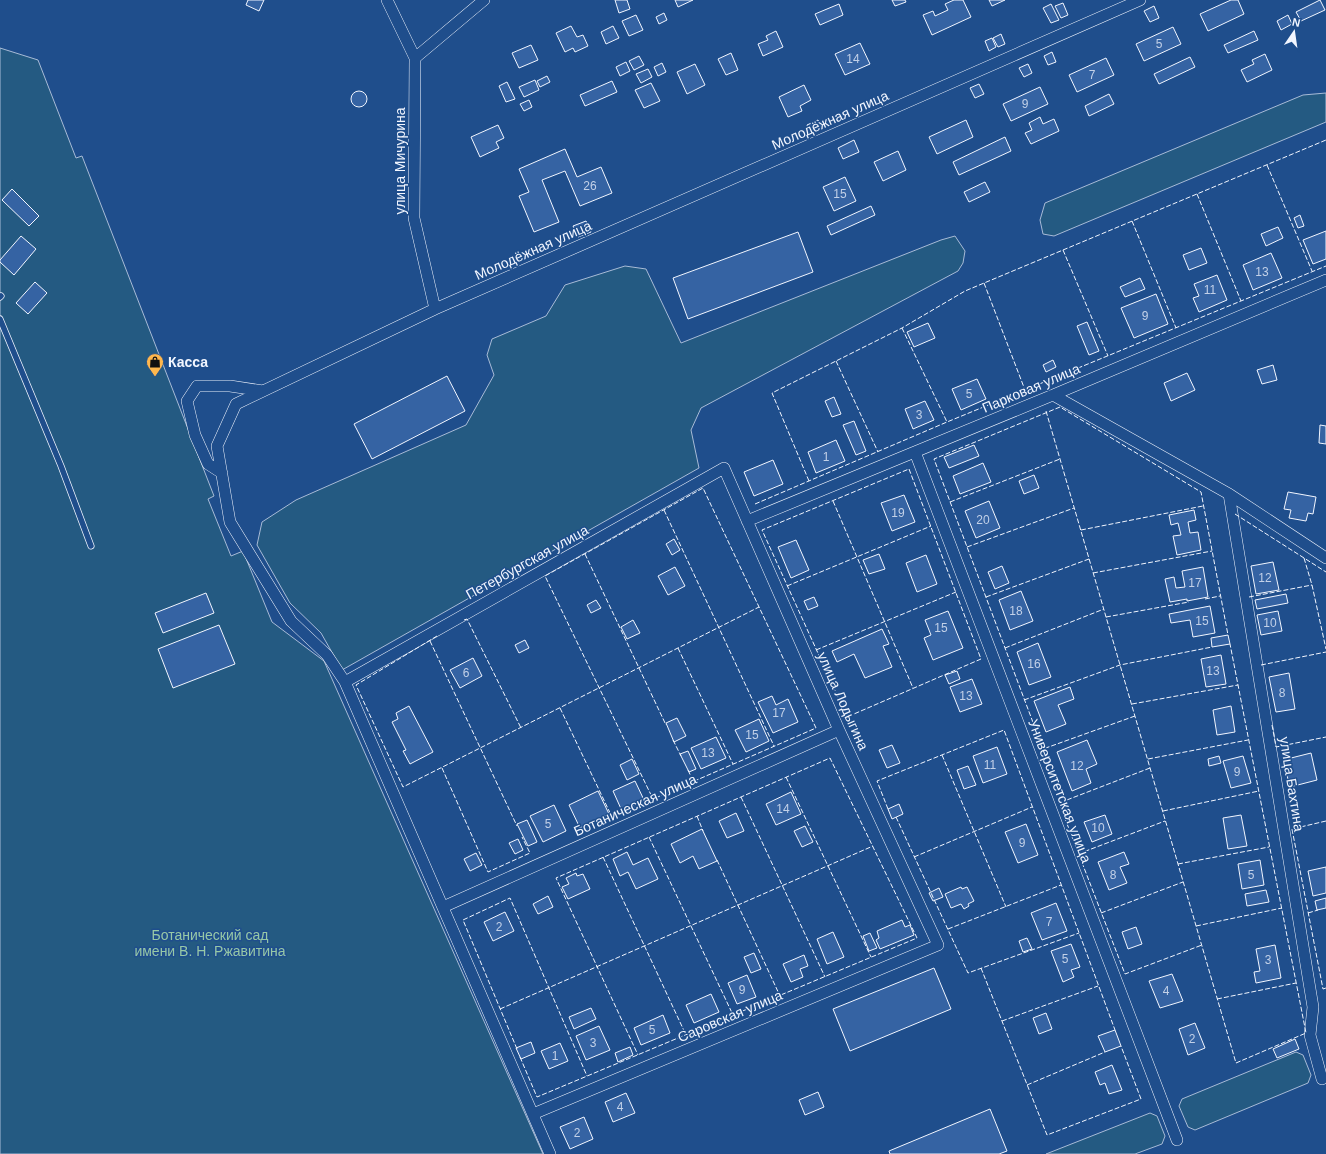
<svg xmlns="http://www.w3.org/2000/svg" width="1326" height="1154" font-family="Arial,sans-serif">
<rect width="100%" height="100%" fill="#1f4e8c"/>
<path fill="#245a82" stroke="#a8bbd7" d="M0,48L38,60L76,158L82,156L214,496L208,499L231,556L243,551L272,622L324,661L543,1154H0Z
M1326,93V122L1054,236L1043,234L1040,220L1045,203L1303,95Z
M955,236L965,251L963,263L958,271L701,408L691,430L699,468L342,670L321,633L290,603L257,545L262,522L296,500L466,425L494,375L487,355L492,339L546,316L565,285L625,266L646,269L681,343L941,240Z
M1296,1052L1303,1055L1311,1075L1308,1083L1195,1130L1188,1127L1179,1106L1182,1099Z
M1150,1113L1157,1116L1165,1136L1162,1144L1135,1154H1046Z"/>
<path fill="#3563a3" stroke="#f2f6ff" d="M248,0H264L259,11L246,5Z
M615,0H627L630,9L619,13Z
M675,0H693L678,7Z
M892,0H905L906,2L895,6Z
M954,0H963L971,17L932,35L923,15L933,11L935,16L948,10L945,4Z
M989,0H1005L992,6Z
M1231,0H1238L1244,14L1208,31L1200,14Z
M1320,0L1325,10L1301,21L1296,12Z
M1063,3L1068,15L1061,18L1055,6Z
M839,4L843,15L820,25L815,14Z
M1051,4L1059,20L1051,23L1043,8Z
M1154,6L1159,18L1150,22L1144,11Z
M664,13L667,20L659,24L656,17Z
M636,15L643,30L629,36L622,21Z
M1288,15L1292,24L1281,30L1277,21Z
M571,26L577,37L583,35L588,46L575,52L573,48L565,52L556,33Z
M613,26L619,38L606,44L601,32Z
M1173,27L1181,44L1144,61L1136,44Z
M776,31L783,47L763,56L758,44L768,40L766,36Z
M1254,31L1258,40L1228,53L1224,45Z
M1001,34L1005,44L998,47L993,38Z
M992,38L996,47L989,51L985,41Z
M860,43L870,64L845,75L835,54Z
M531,45L538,60L519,68L512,53Z
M1052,52L1056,62L1048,65L1044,56Z
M731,53L738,70L726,75L718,59Z
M1265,54L1272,70L1247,82L1241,70L1254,64L1252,60Z
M639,56L644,65L634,70L629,61Z
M1190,57L1195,67L1159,84L1154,74Z
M1106,58L1114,75L1077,92L1069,75Z
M626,62L630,71L620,76L616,67Z
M662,63L666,72L658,76L654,67Z
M695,64L705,85L687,94L677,72Z
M1028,64L1032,73L1024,77L1019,68Z
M648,69L652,77L641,83L636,74Z
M547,76L550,82L540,87L537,81Z
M535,80L539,90L524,97L519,87Z
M612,81L617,92L585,106L580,95Z
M507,82L515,99L506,102L499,86Z
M651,83L660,101L644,108L635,90Z
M979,84L984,94L975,98L970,88Z
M804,85L811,100L800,106L802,111L788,117L779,97Z
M1040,87L1048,104L1011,121L1003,104Z
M351 99a8 8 0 1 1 16 0a8 8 0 1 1-16 0Z
M1109,94L1114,104L1089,116L1085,106Z
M529,100L532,107L524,111L520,104Z
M1040,117L1043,124L1054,119L1059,131L1031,144L1025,133L1032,130L1029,123Z
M818,120L822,128L810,133L807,125Z
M966,120L973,137L937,154L929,137Z
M498,125L504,138L496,142L499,148L480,157L471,137Z
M1005,137L1011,151L959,175L953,162Z
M854,140L859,152L843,159L838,148Z
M565,149L577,177L601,167L612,193L580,206L565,171L542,180L559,222L534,232L519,196L529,192L519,169Z
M898,151L906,170L883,181L874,162Z
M845,177L856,201L834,211L823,187Z
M985,182L990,192L969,202L964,192Z
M12,189L39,216L29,226L2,200Z
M871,206L875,215L831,235L827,226Z
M1300,215L1304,226L1298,228L1294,218Z
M586,221L591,232L578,237L573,226Z
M1278,227L1283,238L1266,246L1261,234Z
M1326,231V259L1313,264L1303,240Z
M798,232L813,272L688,319L673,278Z
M21,236L36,249L14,275L0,262V260Z
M1201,248L1207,263L1189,270L1183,255Z
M1271,253L1282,278L1253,290L1243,265Z
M1217,275L1227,300L1199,312L1193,298L1199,296L1194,284Z
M1140,278L1145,289L1125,297L1120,287Z
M35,282L47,293L28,314L16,303Z
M1156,294L1168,324L1134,338L1121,308Z
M1087,322L1099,351L1089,355L1077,326Z
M928,323L935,338L914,347L907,332Z
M1053,360L1056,367L1046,372L1043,365Z
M1273,365L1277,380L1262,384L1257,370Z
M1187,373L1195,390L1171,401L1164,383Z
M447,376L465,411L372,459L354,424Z
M977,379L986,399L961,410L952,389Z
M834,397L841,414L832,417L825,401Z
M925,401L934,420L913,429L905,409Z
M854,421L866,451L856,455L843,425Z
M1320,425L1326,426V444L1319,443Z
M836,440L845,461L816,473L808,452Z
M974,445L979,456L949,468L944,457Z
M773,460L783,484L754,496L744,472Z
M983,463L991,482L960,494L953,476Z
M1034,475L1039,488L1024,494L1019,481Z
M1288,492L1316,497L1313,514L1308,513L1306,521L1289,518L1291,510L1284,509Z
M904,495L915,522L892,531L881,503Z
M989,501L1000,528L976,538L965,511Z
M1194,510L1196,520L1188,522L1190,533L1198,532L1201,550L1177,555L1173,536L1181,535L1178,523L1171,525L1169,515Z
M674,539L680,550L672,555L666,544Z
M796,540L809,570L791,578L778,547Z
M879,554L885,569L869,574L863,560Z
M926,555L937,584L917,592L906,563Z
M1273,562L1279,590L1256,594L1251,566Z
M1002,566L1009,583L995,589L988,572Z
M675,567L685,586L668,595L658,576Z
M1203,567L1208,597L1187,601V599L1170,602L1165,579L1174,577L1176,588L1185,587L1182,571Z
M1021,591L1033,621L1010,630L999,600Z
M206,593L214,613L163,633L155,613Z
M1286,594L1288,603L1257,609L1255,600Z
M814,597L818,606L808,610L804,601Z
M596,600L601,608L591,613L587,605Z
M1210,606L1215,633L1193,637L1190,620L1171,623L1169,614Z
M948,611L963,648L933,660L924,638L931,635L925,620Z
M1278,611L1282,631L1261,635L1257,615Z
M633,620L640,633L627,639L621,627Z
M219,625L235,664L173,688L158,649Z
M882,629L889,644L883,646L892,667L865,678L854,654L837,662L832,651Z
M1228,635L1230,644L1212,647L1211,638Z
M525,640L529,648L519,653L515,645Z
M1038,643L1051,677L1029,685L1017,652Z
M1221,655L1226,684L1206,687L1201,659Z
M473,658L482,676L460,688L450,670Z
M957,671L960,679L949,684L945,675Z
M1289,673L1295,709L1276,712L1269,677Z
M972,679L982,704L960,712L950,687Z
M1070,687L1074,699L1058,705L1066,724L1046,732L1034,701Z
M772,696L776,705L788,699L798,722L773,733L758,702Z
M409,706L433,752L410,764L403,751L406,750L392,722L398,719L396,713Z
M1231,706L1235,732L1217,735L1213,710Z
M677,718L686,736L674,742L666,723Z
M759,719L769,741L746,752L735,730Z
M716,737L726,758L701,769L691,748Z
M1087,740L1097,764L1086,769L1091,783L1072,791L1057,752Z
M892,745L900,763L887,768L879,750Z
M997,747L1007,774L983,783L973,756Z
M688,751L696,769L689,772L680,754Z
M1311,753L1317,780L1290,787L1283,760Z
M1219,756L1221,763L1209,766L1208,759Z
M1243,756L1251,783L1231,788L1223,761Z
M632,759L639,774L627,780L620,765Z
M968,766L976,785L964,789L957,770Z
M635,781L644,800L622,811L613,791Z
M598,791L609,814L580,828L569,805Z
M791,792L801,814L776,825L766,804Z
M899,804L903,814L892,819L888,809Z
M554,805L566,831L543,842L530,816Z
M736,813L744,831L727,838L719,821Z
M1105,815L1112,834L1092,842L1084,822Z
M1241,815L1247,846L1228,849L1223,818Z
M527,820L537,842L528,846L517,824Z
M1026,824L1038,855L1018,863L1005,832Z
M805,826L813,842L802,847L794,831Z
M702,829L717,861L699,869L693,856L680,863L671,844Z
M518,839L523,850L515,854L509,843Z
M627,852L633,865L648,858L658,879L636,889L628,872L620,876L613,859Z
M1124,852L1129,864L1120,867L1127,883L1109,890L1098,862Z
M476,853L482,865L470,871L464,859Z
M1260,860L1264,885L1242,889L1238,864Z
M1326,867V893L1313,896L1308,871Z
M576,873L577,876L583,874L590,889L568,899L562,887L569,884L566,878Z
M961,887L962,889L967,887L974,901L968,904L969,906L964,909L961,904L951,908L945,894Z
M939,888L943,897L933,901L929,893Z
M1266,890L1269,902L1247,906L1245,894Z
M548,896L553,907L538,914L533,904Z
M1326,898V908L1317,910L1315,901Z
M1056,903L1067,931L1042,940L1031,913Z
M505,912L514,931L493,941L484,922Z
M902,920L905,927L910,925L914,935L880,949L876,940L879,938L877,931Z
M1136,927L1142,944L1128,949L1122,932Z
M833,932L844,957L827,964L817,939Z
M870,933L877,948L869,951L863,936Z
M1027,938L1032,949L1023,952L1019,941Z
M1071,944L1080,967L1071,970L1074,977L1063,982L1051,951Z
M1275,945L1281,978L1256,983L1254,972L1260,971L1256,949Z
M754,953L761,969L751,973L744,957Z
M804,955L808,966L800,969L803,977L791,982L783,964Z
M934,968L951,1009L850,1051L833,1009Z
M1172,974L1183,1001L1160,1008L1149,981Z
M747,975L756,997L737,1004L728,983Z
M711,994L719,1012L694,1023L686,1005Z
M591,1008L596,1019L574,1029L569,1017Z
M1046,1013L1052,1029L1039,1034L1033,1018Z
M663,1015L670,1033L641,1045L634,1028Z
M1195,1023L1205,1048L1188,1055L1179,1029Z
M599,1026L610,1050L586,1060L576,1036Z
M1115,1030L1121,1046L1105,1052L1098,1036Z
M1295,1039L1299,1049L1277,1058L1273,1049Z
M531,1042L535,1053L521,1059L516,1048Z
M560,1043L568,1061L549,1069L541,1051Z
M630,1047L633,1055L618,1062L615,1053Z
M1112,1065L1122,1090L1109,1094L1105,1083L1100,1085L1095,1072Z
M818,1092L824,1107L805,1115L799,1100Z
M626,1093L635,1113L613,1122L605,1102Z
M990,1109L1007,1151L999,1154H890L889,1151Z
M584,1117L593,1139L570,1149L560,1127Z"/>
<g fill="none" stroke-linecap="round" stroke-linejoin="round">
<g stroke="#f2f6ff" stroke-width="7">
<path id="service" d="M0,297L1,296
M0,319L61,466L91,546"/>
</g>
<g stroke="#f2f6ff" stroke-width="12">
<path id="minor" d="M387,0L415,58
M435,309L414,218L415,58L484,0
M1053,395L1229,494L1326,558
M915,452L1177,1140
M222,473L208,464L195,435L187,401L197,386H230L263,391
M1229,494L1313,1007L1310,1035L1322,1079
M747,521L1053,395L1326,280
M345,682L724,468L839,730L938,945L533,1114
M443,907L839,730
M550,1154L345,682L327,655L291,621L230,522L217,446L236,404L435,309L1140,0"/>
</g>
<use href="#service" stroke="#1f4e8c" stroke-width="5.5"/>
<use href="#minor" stroke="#1f4e8c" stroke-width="11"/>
<path stroke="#f2f6ff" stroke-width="1" stroke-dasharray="5 2" stroke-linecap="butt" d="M1267,165L1312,271
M1197,194L1241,301
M1132,221L1176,328
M1063,250L1108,356
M984,283L1025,390
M902,328L947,422
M836,361L878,452
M1046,411L1236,1063L1306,1033L1230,644
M909,469L981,659L847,717L762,530Z
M809,481L772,393L902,328L965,291L1326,140
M833,501L913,688
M950,502L1060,459
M755,504L947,422L1326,266
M664,510L774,746
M1235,514L1326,572
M1081,530L1203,506
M967,547L1074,508
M585,554L666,725
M1304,558L1312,585L1326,649
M1093,573L1212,551
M787,586L931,526
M986,597L1089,559
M1249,597L1312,585
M1205,599L1220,596
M1106,617L1189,602
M464,620L467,619L521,728
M437,636L356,685L403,787L759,607
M430,641L517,826
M678,648L733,764
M1005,648L1104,609
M816,650L956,592
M1261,665L1326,652
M1024,700L1120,665L1212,647
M1132,704L1238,685
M560,708L612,817L816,728L703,488L545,576L653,799
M1135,716L1043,749L934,459L1060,407L1201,492L1228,635
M1272,725L1276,747L1326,737
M673,740L681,756
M942,755L1006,907
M1148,759L1248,740
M442,768L488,872L530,853L522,837
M1150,768L1059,803L1125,974L1202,945
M688,770L693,781
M786,777L871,957
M741,797L825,977
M888,809L877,781L1004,730L1115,1030
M1163,811L1259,791
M697,816L703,831
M896,817L968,973L1079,933
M1326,821L1292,829L1323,989L1326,988
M649,837L733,1015
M1078,854L1165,821
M603,857L686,1035
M914,857L1032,807
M717,860L780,996
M1178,864L1269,847
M1101,913L1183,882
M1308,913L1318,910
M1196,926L1282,908
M948,929L1061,885
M981,968L1047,1135L1141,1099L1121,1046
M1217,999L1296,983
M500,1009L873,846
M1002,1021L1098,986
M517,1049L463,920L510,898L587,1076
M520,1057L537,1097L917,938L830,758L556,878L638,1055
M1027,1085L1105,1052"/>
</g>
<defs>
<g id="shop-pin" transform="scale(0.9)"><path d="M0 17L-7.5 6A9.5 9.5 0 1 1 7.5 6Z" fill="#ffb74d" stroke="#1f4e8c"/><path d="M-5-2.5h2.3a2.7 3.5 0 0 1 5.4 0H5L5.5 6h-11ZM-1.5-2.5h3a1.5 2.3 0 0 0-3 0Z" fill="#111"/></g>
</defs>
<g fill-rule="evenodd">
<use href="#shop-pin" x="155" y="362"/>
</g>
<g text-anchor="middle" stroke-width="3" stroke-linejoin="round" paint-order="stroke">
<g font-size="12" fill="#c3d1e8">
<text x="1159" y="48">5</text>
<text x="853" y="63">14</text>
<text x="1092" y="79">7</text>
<text x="1025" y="108">9</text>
<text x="590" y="190">26</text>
<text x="840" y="198">15</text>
<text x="1262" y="276">13</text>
<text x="1210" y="294">11</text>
<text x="1145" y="320">9</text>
<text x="969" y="398">5</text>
<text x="919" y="419">3</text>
<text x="826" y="461">1</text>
<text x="898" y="517">19</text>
<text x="983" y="524">20</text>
<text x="1265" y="582">12</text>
<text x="1195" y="587">17</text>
<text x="1016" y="615">18</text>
<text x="1202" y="625">15</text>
<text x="1270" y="627">10</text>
<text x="941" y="632">15</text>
<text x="1034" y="668">16</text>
<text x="1213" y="675">13</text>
<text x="466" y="677">6</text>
<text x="1282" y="697">8</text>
<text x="966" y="700">13</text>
<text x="779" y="717">17</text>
<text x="752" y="739">15</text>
<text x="708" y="757">13</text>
<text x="990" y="769">11</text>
<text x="1077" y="770">12</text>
<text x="1237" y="776">9</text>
<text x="783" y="813">14</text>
<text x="548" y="828">5</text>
<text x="1098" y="832">10</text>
<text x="1022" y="847">9</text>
<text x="1113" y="879">8</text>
<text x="1251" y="879">5</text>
<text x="1049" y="926">7</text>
<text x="499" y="931">2</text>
<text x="1065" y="963">5</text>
<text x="1268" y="964">3</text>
<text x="742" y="994">9</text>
<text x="1166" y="995">4</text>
<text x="652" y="1034">5</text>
<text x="1192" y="1043">2</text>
<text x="593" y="1047">3</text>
<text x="555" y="1060">1</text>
<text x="620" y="1111">4</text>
<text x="577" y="1137">2</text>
</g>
<g font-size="14" fill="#f2f6ff" stroke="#1f4e8c">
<text transform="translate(830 120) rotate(-24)" y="5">Молодёжная улица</text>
<text transform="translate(400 161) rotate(-90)" y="5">улица Мичурина</text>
<text transform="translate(533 250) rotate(-24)" y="5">Молодёжная улица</text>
<text transform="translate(1031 388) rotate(-23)" y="5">Парковая улица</text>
<text transform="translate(527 562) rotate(-29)" y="5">Петербургская улица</text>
<text transform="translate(843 701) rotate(66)" y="5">улица Лодыгина</text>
<text transform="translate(1292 784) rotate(81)" y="5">улица Бахтина</text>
<text transform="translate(1060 791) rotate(69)" y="5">Университетская улица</text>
<text transform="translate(635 805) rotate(-24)" y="5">Ботаническая улица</text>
<text transform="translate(730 1016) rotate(-23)" y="5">Саровская улица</text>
</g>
<g font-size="14" font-weight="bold" fill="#f2f6ff" stroke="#1f4e8c" text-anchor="start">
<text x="168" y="367">Касса</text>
</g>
<g font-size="14" fill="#97c8a6" stroke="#1f4e8c">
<text x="210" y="940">Ботанический сад<tspan x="210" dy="16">имени В. Н. Ржавитина</tspan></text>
</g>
</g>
<g transform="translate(1294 32) rotate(13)" stroke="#1f4e8c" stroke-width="3" paint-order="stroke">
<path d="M0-3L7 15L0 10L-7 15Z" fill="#f2f6ff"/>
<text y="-6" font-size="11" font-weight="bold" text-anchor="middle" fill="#f2f6ff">N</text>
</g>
</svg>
